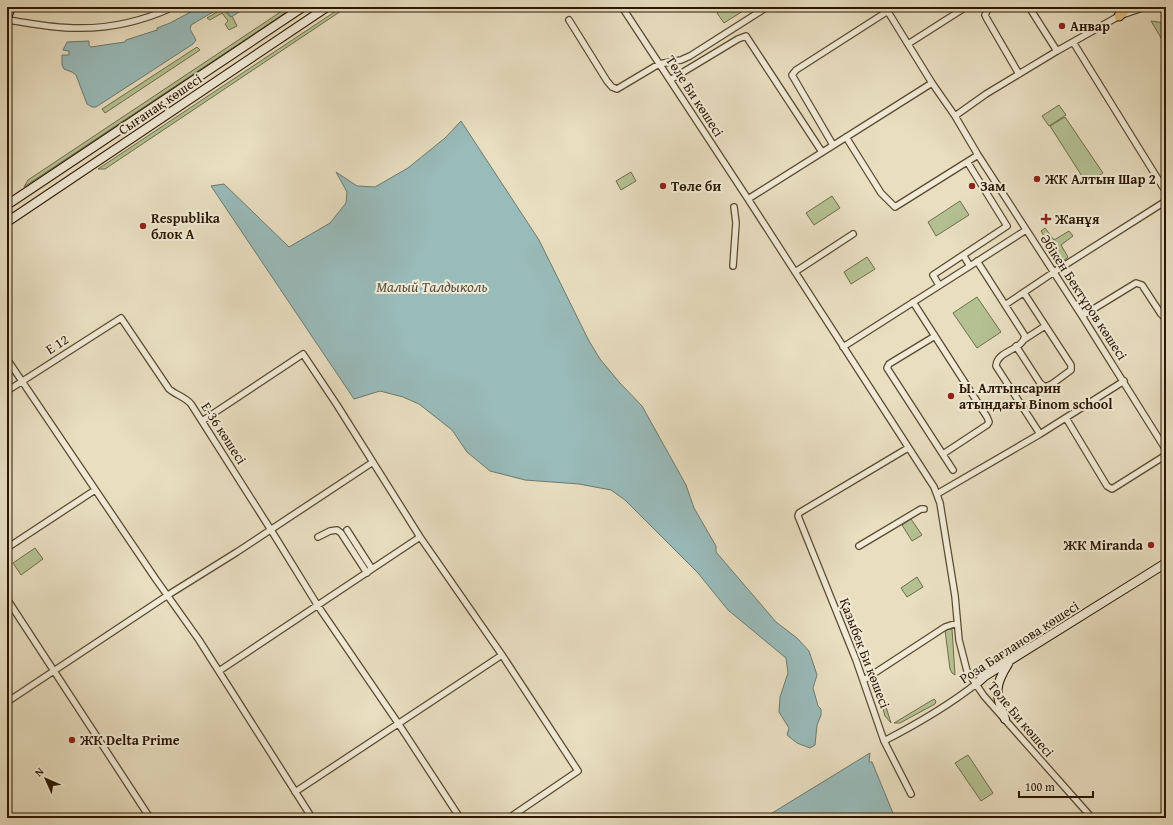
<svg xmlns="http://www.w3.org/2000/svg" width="1173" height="825" font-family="'Gentium Book Plus',serif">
<rect width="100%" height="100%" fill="#e8dec0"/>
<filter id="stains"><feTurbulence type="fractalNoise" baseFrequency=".005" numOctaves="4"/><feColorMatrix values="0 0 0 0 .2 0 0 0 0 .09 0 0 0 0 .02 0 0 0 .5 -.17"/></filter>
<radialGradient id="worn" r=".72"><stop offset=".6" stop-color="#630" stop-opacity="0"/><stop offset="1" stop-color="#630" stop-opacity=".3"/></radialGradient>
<path fill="#b4c193" stroke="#706c4a" d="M288,7H294L24,187L28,180Z
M342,7H343L341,11L105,169H98Z
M725,7H740L743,11L724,23L717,13Z
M220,10H223L231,17L232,16L237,26L229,30L225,24L228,21L222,13L210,20L207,18Z
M1151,21L1165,23L1166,25V42L1164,43Z
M197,47L200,50L105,113L102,109Z
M1059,105L1066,115L1049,126L1042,116Z
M1065,117L1103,173L1087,184L1050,126Z
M631,172L636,181L621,190L616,181Z
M832,196L840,208L814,225L806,213Z
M960,201L969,215L936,236L928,222Z
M1045,228L1054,240L1069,231L1073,236L1061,245L1068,257L1061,263L1041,231Z
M867,257L875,269L851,284L844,272Z
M977,297L1001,332L977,348L953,313Z
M911,519L922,535L912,541L902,525Z
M35,548L43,559L21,575L13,563Z
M917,577L923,587L907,597L901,588Z
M952,629L955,675L952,673L950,669L945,630Z
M876,675L891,723L885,716L881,702L877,697L870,679Z
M934,699L936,701L935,704L900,723H894Z
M968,755L993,793L981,801L955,763Z"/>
<path fill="#99bbba" stroke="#6d7970" d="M200,7H247L231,17L224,8L218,9L191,25L190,29L196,40L193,44L96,107H92L87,104L76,75L72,72L64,69L62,65V55H69V51L63,50L67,42L89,41V45L91,47L125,42L126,40L157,30V28L170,23Z
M461,121L539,240L589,341L600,359L620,383L642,406L686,485L694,508L716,546V552L776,622L797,638L809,651L817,675L813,688L818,706L821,709V715L817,725L815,745L810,748L797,743L787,735L789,728L779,712L780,697L788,673L786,658L728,610L698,573L625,500L611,490L579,484L525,480L490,471L467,452L452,430L419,404L403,397L380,391L354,399L211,186L224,184L289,247L330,223L346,203L347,192L336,172L357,186L375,187L408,168L445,138Z
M870,753L869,762H872L895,818H764Z"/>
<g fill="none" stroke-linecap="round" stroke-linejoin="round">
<g stroke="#5a4930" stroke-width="8">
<path id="street" d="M622,7L748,199L934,487L940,503L955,596L959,640L967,671L984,696L1092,818
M885,7L932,83L955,116L978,155L1082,316L1166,450
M989,7L985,15L987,19L1019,74
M1029,7L1057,51
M7,20C29,23 52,28 74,28C108,29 143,21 173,7
M569,20L607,81L612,87L617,89L659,64L681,60L690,56L767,7
M1073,42L1166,192
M908,44L966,7
M670,80L738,39L746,36L822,152
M955,116L986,94L1057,51L1119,16L1145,7
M846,137L881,193L895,207L978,155
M833,145L792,75L796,70L888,11
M748,199L932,83
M963,255L970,266L1026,230
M977,261L1025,336C1022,351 997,350 996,366L1040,434
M733,266L736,223L734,207
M795,272L853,234
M939,285L933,275L1007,226L968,163
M913,302L987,417L989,422L987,425L943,454
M1005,305L1054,272L1166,201
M1082,316L1136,283L1142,285L1161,314L1166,319
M935,336L889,364L887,368L953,470
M1025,339L1045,326
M1016,346L1040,383L1045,387L1052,384L1071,370V365L1024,293
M843,347L970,266
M7,359L155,578L199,640L312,818
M7,391L121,318L169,389C176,395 185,397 191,404L271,530L318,606L398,723L460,818
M1066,418L1107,486L1112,489L1166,455
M202,421L303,354L337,405L420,537
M908,448L799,513L798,516L856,660L884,741L911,794
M937,494L1040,434L1124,381
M347,530L372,569
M318,537L330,531L337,530L341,533L367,573
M859,546L921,509H924
M7,548L95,490
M7,599L150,818
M502,655L578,771L509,818
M219,671L420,537L502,655L295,792
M864,680L945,627L957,623
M7,702L168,595L237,552L373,462
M884,741C915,725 949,705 976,684"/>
</g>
<g stroke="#2b1700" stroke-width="10">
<path id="secondary" d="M7,18L11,7
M7,205L303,7
M7,222L327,7
M976,684L985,676L1166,563
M1005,719C996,693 993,688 1008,664"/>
</g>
<g stroke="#2b1700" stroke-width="11">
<path id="primary" d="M1164,7L1166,11
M1119,16L1128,7"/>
</g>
<use href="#street" stroke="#f0ead6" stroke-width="5.5"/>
<use href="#secondary" stroke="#f0ead6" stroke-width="8"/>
<use href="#primary" stroke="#e4bf80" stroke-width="9"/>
</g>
<g fill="#8f2418" stroke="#f0ead6" stroke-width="1.5">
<circle cx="1062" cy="26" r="4"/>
<circle cx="1037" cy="179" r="4"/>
<circle cx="663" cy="186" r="4"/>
<circle cx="972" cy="186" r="4"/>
<path d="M1044 213h4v4h4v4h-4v4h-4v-4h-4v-4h4z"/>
<circle cx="143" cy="226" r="4"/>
<circle cx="951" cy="396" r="4"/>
<circle cx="1151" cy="545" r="4"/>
<circle cx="72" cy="740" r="4"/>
</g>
<g text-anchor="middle" stroke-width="4" stroke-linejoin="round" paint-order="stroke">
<g font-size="14" font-weight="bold" fill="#2b1700" stroke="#f0ead6" text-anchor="start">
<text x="1070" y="31">Анвар</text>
<text x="1045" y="184">ЖК Алтын Шар 2</text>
<text x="671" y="191">Төле би</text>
<text x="980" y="191">Зам</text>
<text x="151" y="223">Respublika<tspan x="151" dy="16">блок А</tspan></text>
<text x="1055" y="224">Жанұя</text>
<text x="959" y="393">Ы. Алтынсарин<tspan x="959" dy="16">атындағы Binom school</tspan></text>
<text x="1143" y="550" text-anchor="end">ЖК Miranda</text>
<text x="80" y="745">ЖК Delta Prime</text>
</g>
<g font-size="14" fill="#2b1700" stroke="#f0ead6">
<text transform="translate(695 96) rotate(57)" y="5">Төле Би көшесі</text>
<text transform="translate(160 104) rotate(-34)" y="5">Сығанақ көшесі</text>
<text transform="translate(1084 297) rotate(57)" y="5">Әбікен Бектұров көшесі</text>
<text transform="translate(57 344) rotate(-33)" y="5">E 12</text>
<text transform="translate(224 433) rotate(57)" y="5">Е-36 көшесі</text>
<text transform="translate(1019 642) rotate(-33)" y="5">Роза Бағланова көшесі</text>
<text transform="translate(865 653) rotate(69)" y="5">Қазыбек Би көшесі</text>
<text transform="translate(1021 719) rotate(50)" y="5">Төле Би көшесі</text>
</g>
<g font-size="15" font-style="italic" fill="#525041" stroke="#f0ead6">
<text x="432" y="292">Малый Талдыколь</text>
</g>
</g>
<rect width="1173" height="825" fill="none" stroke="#e8dec0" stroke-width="24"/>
<rect x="8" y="8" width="1157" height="809" fill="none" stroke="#2b1700" stroke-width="2"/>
<rect x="12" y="12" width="1149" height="801" fill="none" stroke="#2b1700"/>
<g transform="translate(46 779) rotate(315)" stroke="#f0ead6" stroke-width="3" paint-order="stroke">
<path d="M0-3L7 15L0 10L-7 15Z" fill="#2b1700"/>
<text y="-6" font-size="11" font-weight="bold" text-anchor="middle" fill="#2b1700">N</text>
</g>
<path d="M1019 791v6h74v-6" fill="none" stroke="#2b1700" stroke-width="2"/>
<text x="1025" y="791" font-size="12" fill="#2b1700" stroke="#f0ead6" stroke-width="3" paint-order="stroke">100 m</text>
<rect width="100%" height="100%" filter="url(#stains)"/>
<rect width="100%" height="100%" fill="url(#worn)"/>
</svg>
